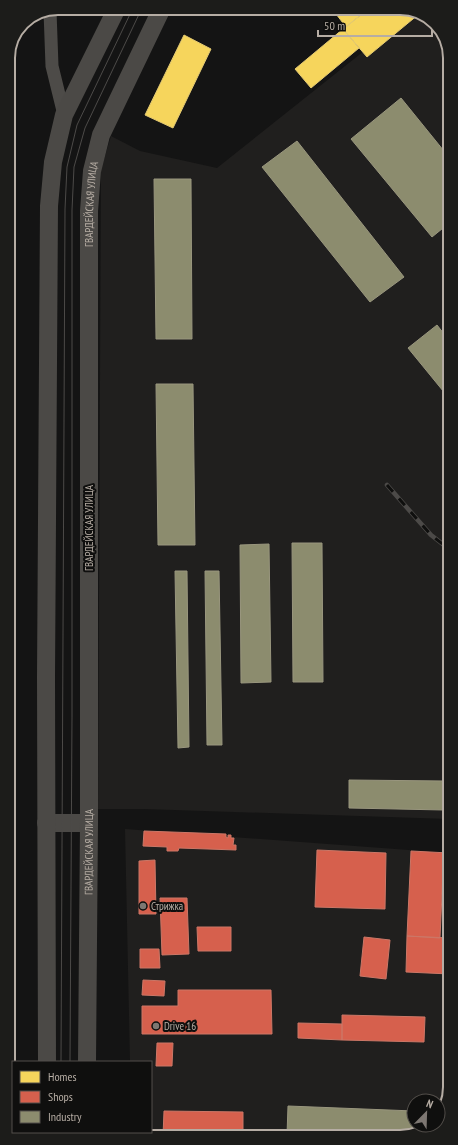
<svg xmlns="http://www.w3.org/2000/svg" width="458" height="1145" font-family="'PT Sans Narrow',sans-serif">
<rect width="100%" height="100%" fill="#141414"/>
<path fill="#201f1e" d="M413,12L431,18L447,42L449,819L144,809H98L101,169L111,136L140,151L217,168Z
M125,829L449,853L450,1087L440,1117L438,1119V1101H414V1125H429L416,1134L132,1136V1132H151V1062H130Z"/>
<path fill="#f6d55c" stroke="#e3c972" d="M336,8H369L346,27L333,10Z
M370,8H404L419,14L367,57L343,29Z
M343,29L359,48L311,88L295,69Z
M184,35L211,49L173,128L145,115Z
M8,84H9L8,180Z
M9,256H11L10,412H9Z"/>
<path fill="#d6604d" stroke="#cc7767" d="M10,688H12V726H10Z
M144,831L226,834V837L228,838V835H231V838H234L233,845H236V850L179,848L178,851H167V847L143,846Z
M317,850L386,853L385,909L315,907Z
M411,851L449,853V871H443L440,938L407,936Z
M155,860L156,914H139V861Z
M160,898H187L189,954L162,955Z
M197,927H231V951H198Z
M407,936L450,938V974L406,972Z
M364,937L390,940L386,979L360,976Z
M140,949H159L160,968H140Z
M143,980L165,981L164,996L142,995Z
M445,982H450V1045H443Z
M178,990H271L272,1034H142V1006H178Z
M342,1015L425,1017L424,1042L342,1040Z
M298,1023L342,1024V1040L298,1038Z
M157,1043H173L172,1066H156Z
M164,1111L243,1112V1136H163Z"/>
<path fill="#8c8c6e" stroke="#99967e" d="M401,98L448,156V224L432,237L351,139Z
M297,141L404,277L370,302L262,167Z
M154,179H191L192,339H156Z
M437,325L448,339V397L408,348Z
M156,384H193L195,545H158Z
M292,543H322L323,682H293Z
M269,544L271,682L241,683L240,545Z
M175,571H187L189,747L178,748Z
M205,571H219L222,745H207Z
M349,780L445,781L444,810L349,808Z
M288,1106L414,1111V1125H429L416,1134L287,1135Z"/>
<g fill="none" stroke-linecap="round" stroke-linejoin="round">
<path stroke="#4d4b48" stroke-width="13" d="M50,11L52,66L64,115"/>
<g stroke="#4b4946" stroke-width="18">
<path d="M46,823H89"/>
<path d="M47,1062L46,677L49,206L53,162L64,115L117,8"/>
<path id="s1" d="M87,1062L89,823V211L92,171L101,135L162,8"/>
<path d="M47,1134V1132"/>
<path d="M86,1137V1132"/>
</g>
<path stroke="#4c4a48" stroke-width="1" d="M61,1062L65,209L67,167L77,125L133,8
M70,1062L72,716V210L74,167L85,128L142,8
M60,1137V1132
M69,1137L70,1132"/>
<g stroke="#4c4a48" stroke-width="4.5">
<path id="rail" d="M387,485L431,535L449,549"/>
</g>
<use href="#rail" stroke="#0f0f0e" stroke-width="3" stroke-dasharray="9" stroke-linecap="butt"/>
</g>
<g fill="#7d7772" stroke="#0f0f0e" stroke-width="1.5">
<circle cx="143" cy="906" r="4"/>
<circle cx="156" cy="1026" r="4"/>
</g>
<g text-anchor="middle" stroke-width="4" stroke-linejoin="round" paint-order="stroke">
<g font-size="11" fill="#b6ada4" stroke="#0f0f0e">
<text dy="4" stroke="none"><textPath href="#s1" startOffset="858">ГВАРДЕЙСКАЯ УЛИЦА</textPath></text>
<text transform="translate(89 528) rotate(-90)" y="4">ГВАРДЕЙСКАЯ УЛИЦА</text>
<text dy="4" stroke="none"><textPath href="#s1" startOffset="210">ГВАРДЕЙСКАЯ УЛИЦА</textPath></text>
</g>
<g font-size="11" fill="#b6ada4" stroke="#0f0f0e" text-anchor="start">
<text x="151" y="910">Стрижка</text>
<text x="164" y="1030">Drive 16</text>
</g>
</g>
<path d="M0 0H458V1145H0ZM58 15H400A43 43 0 0 1 443 58V1087A43 43 0 0 1 400 1130H58A43 43 0 0 1 15 1087V58A43 43 0 0 1 58 15Z" fill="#1c1c1a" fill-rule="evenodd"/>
<path fill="none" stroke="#b6ada4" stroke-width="2" d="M58 15H400A43 43 0 0 1 443 58V1087A43 43 0 0 1 400 1130H58A43 43 0 0 1 15 1087V58A43 43 0 0 1 58 15Z"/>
<rect x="12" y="1061" width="140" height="72" fill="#0f0f0e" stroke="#524e4a"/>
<rect x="20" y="1071" width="20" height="12" fill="#f6d55c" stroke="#524e4a"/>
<text x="48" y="1081" font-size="12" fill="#b6ada4">Homes</text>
<rect x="20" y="1091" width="20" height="12" fill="#d6604d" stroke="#524e4a"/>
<text x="48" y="1101" font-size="12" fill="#b6ada4">Shops</text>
<rect x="20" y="1111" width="20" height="12" fill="#8c8c6e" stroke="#524e4a"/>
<text x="48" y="1121" font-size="12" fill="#b6ada4">Industry</text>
<g transform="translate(426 1113) rotate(23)"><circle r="19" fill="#0f0f0e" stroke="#524e4a"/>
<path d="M0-3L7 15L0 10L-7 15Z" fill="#7d7772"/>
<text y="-6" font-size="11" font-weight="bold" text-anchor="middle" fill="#b6ada4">N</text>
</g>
<path d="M318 30v6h114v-6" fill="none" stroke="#b6ada4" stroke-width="2"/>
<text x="324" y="30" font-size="12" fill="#b6ada4" stroke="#0f0f0e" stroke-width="3" paint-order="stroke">50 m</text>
</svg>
